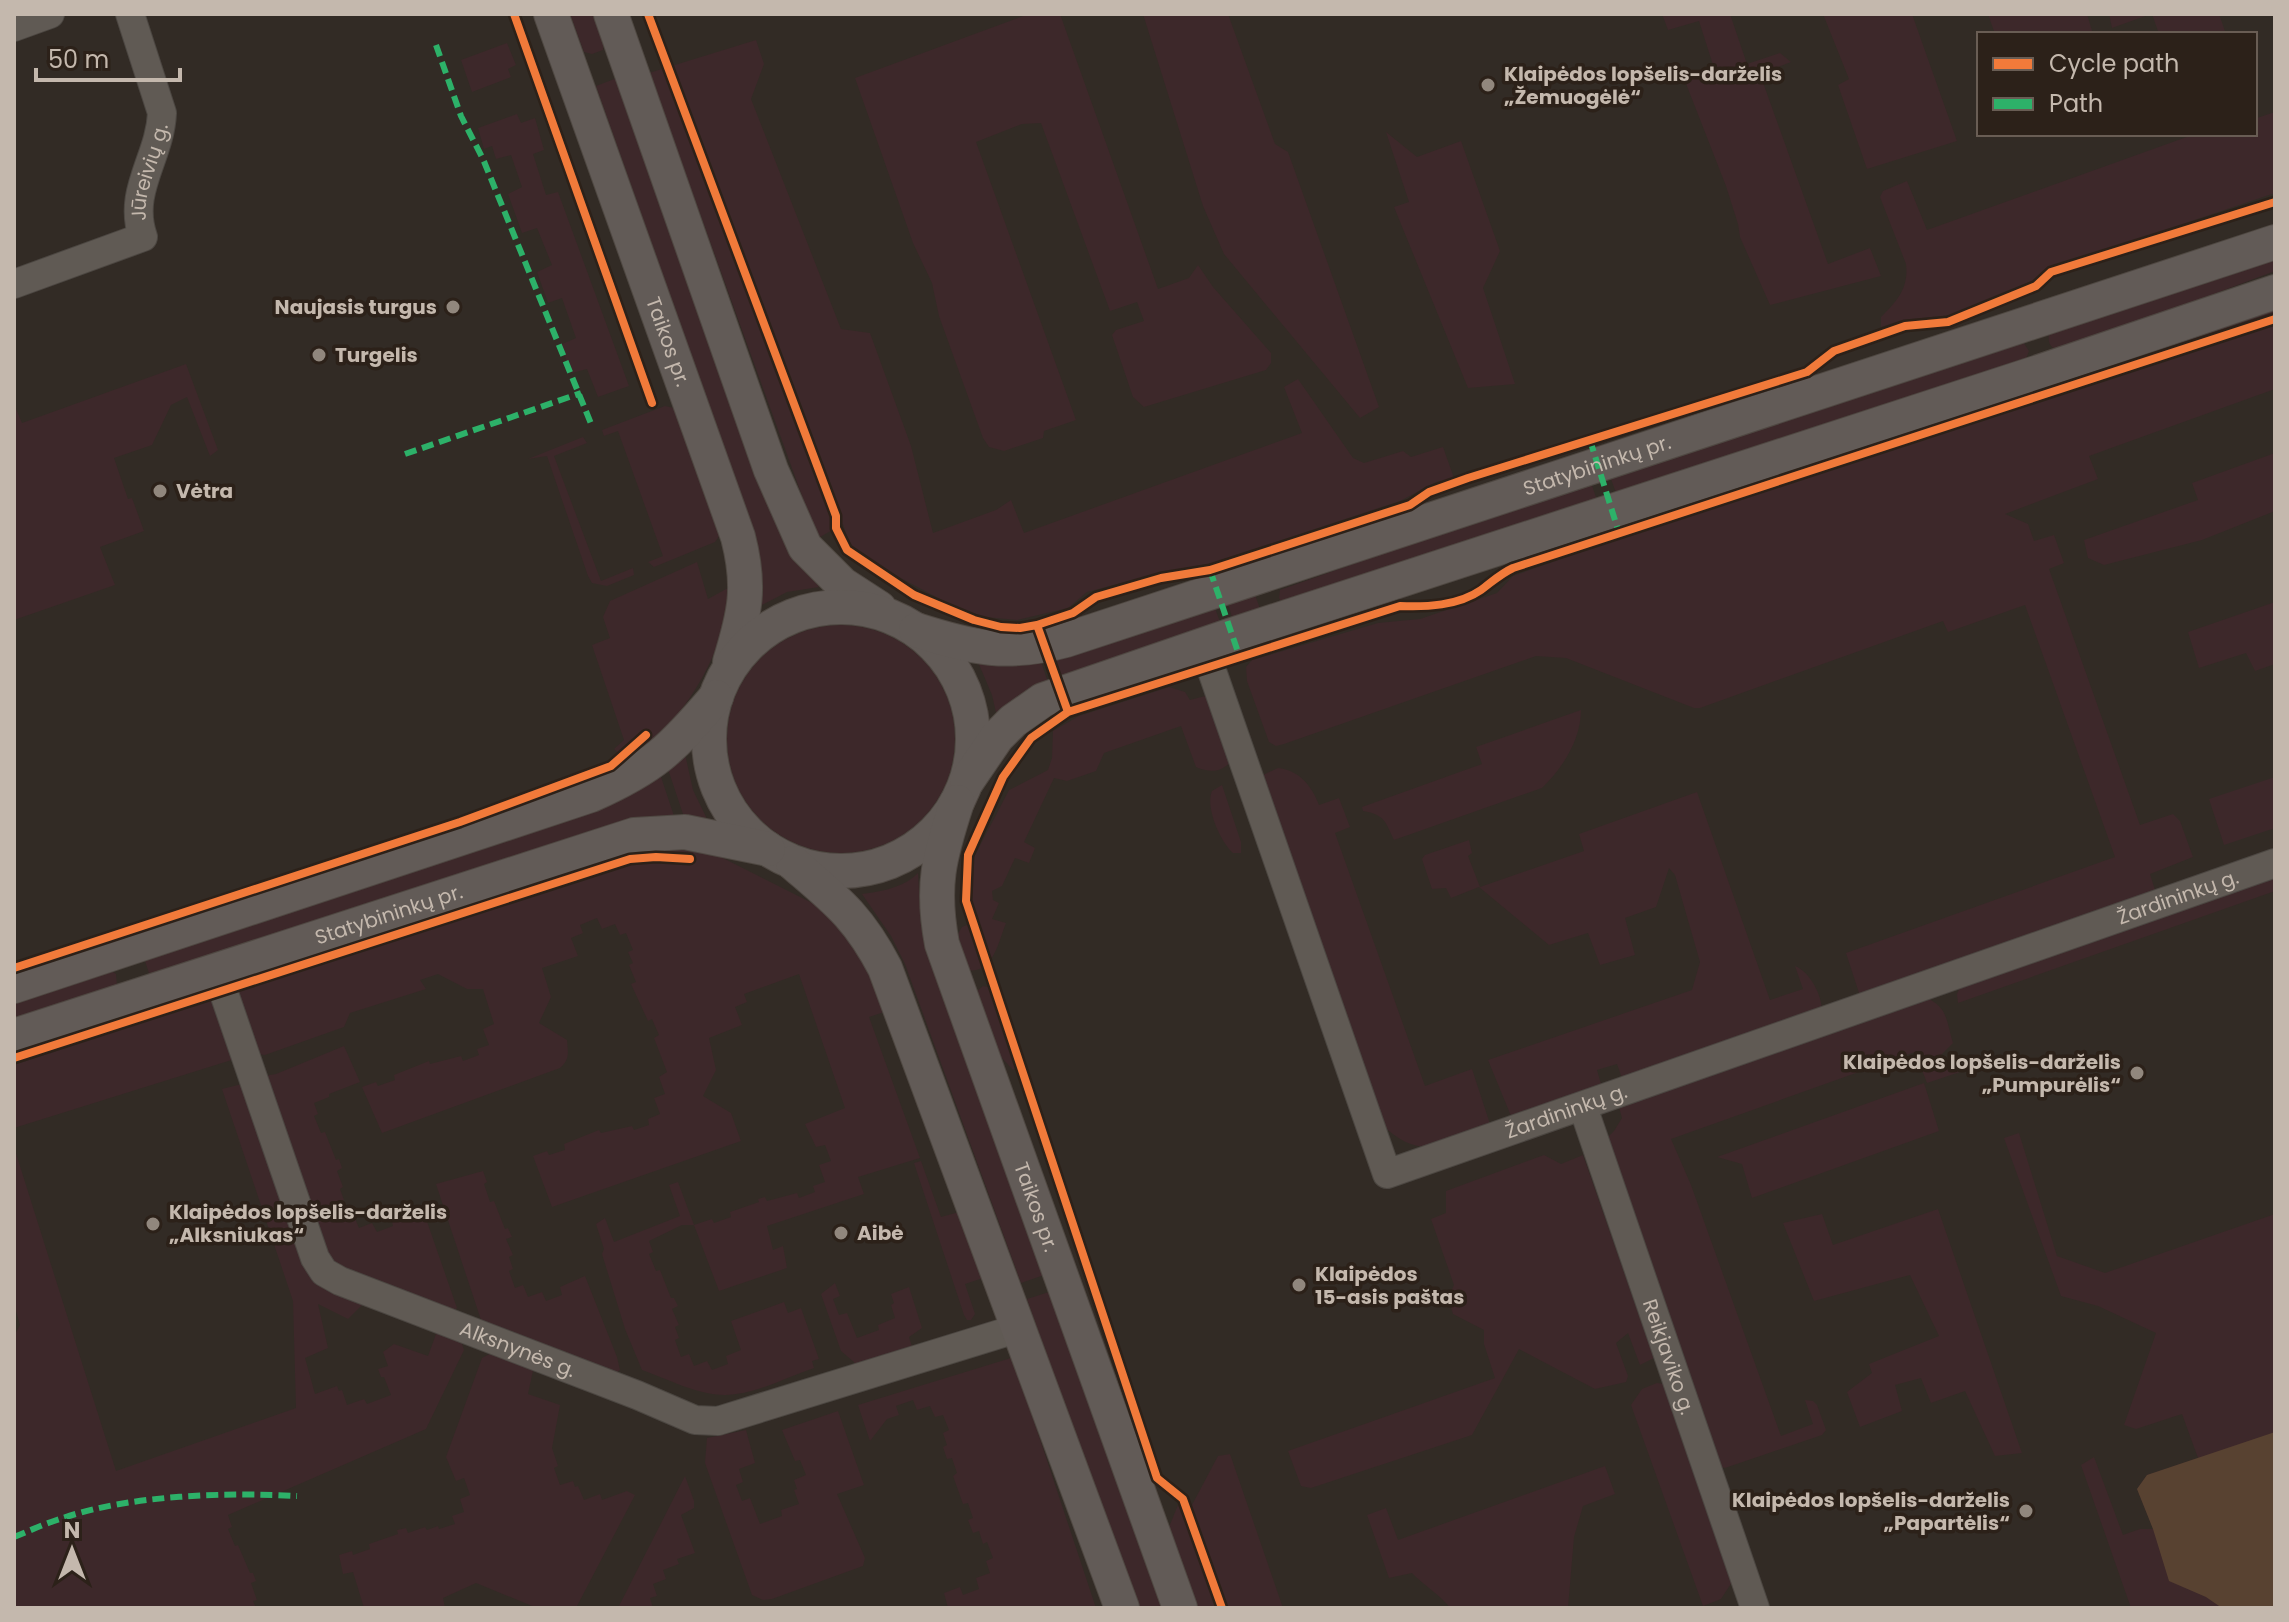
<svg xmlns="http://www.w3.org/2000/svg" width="2289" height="1622" font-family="Poppins,sans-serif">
<rect width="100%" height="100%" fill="#322b25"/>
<path fill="#3d282a" d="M570,14H594L604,41L603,50L592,54L584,52Z
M1029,14H1060L1158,289L1189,278L1198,265L1213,287L1271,353V363L1266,370L1144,407L1133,397L1112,335L1116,330L1144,321L1137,302L1110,311L1041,123L1022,124L976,142L1076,420L1044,431L1043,438L1004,451L989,447L983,438L939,316L932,283L913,243L855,78Z
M1143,14H1228L1275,144L1288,152L1379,407L1360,418L1224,254L1203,206Z
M1662,14H1730L1747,64L1780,53L1791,62L1760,74L1828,264L1870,248L1881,276L1770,305L1740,237L1738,224L1726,186L1683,76L1713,65L1699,21L1668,30Z
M1823,14H1912L1957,141L1867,169L1838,85L1849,79Z
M1988,14H2087L2093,34H1995Z
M2109,14H2151L2112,28Z
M2152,14H2219L2226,34H2159Z
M756,40L764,64L751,99L841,329L870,333L911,446L933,533L996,510L1011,500L1024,533L1302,433L1284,387L1298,379L1353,458L1364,463L1403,451L1411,457L1443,447L1454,478L1436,482L1400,501L1188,571L1144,577L1087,592L1068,608L1017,620L985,617L955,607L852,552L843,524L820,537L813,526L649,73Z
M507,43L516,65L508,69L511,77L472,92L461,60Z
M617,78L782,539L819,587L787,592L760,606L762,583L756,539L596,86Z
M2275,112V193L2048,269L2032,282L1951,315L1903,320L1881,327V317C1897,301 1909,288 1906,264L1880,197L1883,191L1907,181L1927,230L2195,134H2255V115L2257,118Z
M517,114L521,123L535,118L544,150L533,154L546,195L558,192L629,386L598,397L587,369L572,373L560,345L576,338L562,298L548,303L537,272L552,265L537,228L522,233L508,194L522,187L511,155L496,159L492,146L484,149L478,128Z
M1386,132L1417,157L1461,141L1500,251L1483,288L1515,384L1468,388L1394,207L1409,202Z
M2275,254V271L2064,350C2053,351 2047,345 2049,334Z
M2275,307V389L2089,456L2098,479L2005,514L2028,524L2034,541L2054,535L2064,563L2049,569L2140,825L2173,814L2180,821L2193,857L2150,874L2155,890L1863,996L1859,993L1846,953L2115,857L2025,605L1948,632L1943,621L1700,708H1694L1566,658L1536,656L1284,744L1276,746L1269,742L1247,681L1246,667L1252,660L1378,623L1420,619L1497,593L1513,576Z
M2023,342L2029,351L2025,361L1617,496L1609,473Z
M186,364L218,450L210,456L187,397L171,405L152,445L114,458L128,499L132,498L144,531L100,547L115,585L14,620V404L22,423Z
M665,406L674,408L720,535L715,542L654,567L648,562L663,556L618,431L604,436L602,430Z
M583,437L587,443L554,456L601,581L633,568L634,575L607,586L592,583L588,576L547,456L528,459Z
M2275,453V511L2202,540L2104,565L2088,558L2084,540L2198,500L2192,483Z
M1590,480L1598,503L1282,603L1279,598L1280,590L1356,563L1428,532Z
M697,562L708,599L728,588C729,634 703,684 674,719C661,735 644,749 630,764L614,749L624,740L592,645L610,638L603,617L610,601Z
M1255,595L1262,614L1234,623L1226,598Z
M2275,602V664L2255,671L2246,653L2199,668L2188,632Z
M1213,603L1222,627L1061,681L1052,655Z
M727 739a114 114 0 1 1 228 0a114 114 0 1 1-228 0Z
M1040,659L1049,685L997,717L992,695L978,662Z
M1169,687L1185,692L1190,700L1209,695L1232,760C1222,773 1210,773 1196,767L1181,726L1104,753L1096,771L1067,781L1054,778L1024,842L1035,848L1029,863L1015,858L1002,886L992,891L993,900L999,903L992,919L1006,923C999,940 993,975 968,970L958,934L962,927L979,920L971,899L970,883L973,859L1009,790L1048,770L1052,758L1053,731L1079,716Z
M1581,710C1581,739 1563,768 1542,788L1394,840C1385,821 1385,815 1363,811L1362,807L1482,764L1476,747Z
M685,754L693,790L708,821L685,820L668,769Z
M1278,768C1299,770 1312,786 1319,805L1339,798L1350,827L1335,833L1425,1086L1472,1069L1490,1124C1445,1143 1423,1164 1381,1124L1299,890L1263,775Z
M660,774L675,819L150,976L144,958Z
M2275,777V828L2224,845L2209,799Z
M1222,785L1241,842V853H1233C1220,841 1205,807 1212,791Z
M1697,792L1770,1000L1803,989L1795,966C1810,972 1822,995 1822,1011L1624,1084L1617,1064L1597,1070L1603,1091L1511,1116L1488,1060L1692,990L1700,962L1675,875L1669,868L1656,907L1625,918L1635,955L1600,965L1588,933L1549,945L1479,887L1451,898L1446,888L1432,889L1422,859L1425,855L1469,840L1472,853L1468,856L1480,887L1584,851L1579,834Z
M648,845L707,850L824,909L850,930L890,1010L869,1017L920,1158L858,1177L864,1194L767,1226L773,1250L783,1246L787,1268L719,1291L694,1225H682L649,1241L653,1252L649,1254L656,1271L660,1270L671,1298H674L678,1306L672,1309L679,1325L675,1327L679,1338L675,1340L681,1357L689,1354L694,1366L707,1361L712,1370L728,1364L726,1356L741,1350L731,1321L784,1302L788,1313L801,1308L819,1359L812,1361L814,1368C787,1377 754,1395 725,1395C697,1395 668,1379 642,1370L625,1329L602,1254L604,1249L596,1224L605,1218L614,1242L680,1216L669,1185L678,1182L694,1225L712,1219L714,1223L731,1217L730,1212L759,1202L758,1199L765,1197L767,1201L797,1193L799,1198L815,1192L813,1186L825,1182L819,1165L831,1161L825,1145L816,1147L805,1124L845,1108L799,974L744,994L747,1002L735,1007L742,1025L709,1038L716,1070L703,1096L731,1113L741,1141L552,1207L533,1156L547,1151L549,1155L565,1150L564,1144L599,1130L601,1133L632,1126L634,1130L649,1125L648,1119L660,1114L654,1098L665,1094L659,1077L667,1072L654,1038L659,1035L652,1019L648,1021L631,984L636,982L629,965L633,963L628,952L633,950L626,933L620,935L615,924L602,929L597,918L580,925L583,933L571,938L578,956L542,968L551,997L539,1023L567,1040C568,1053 570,1059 560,1068L382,1133L362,1087L376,1082L378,1086L395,1080L394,1075L429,1061L430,1064L461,1056L463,1061L479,1055L477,1049L489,1045L483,1029L494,1024L483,989H467L438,974L420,980L426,989L350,1013L344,1027L265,1055L257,1054C250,1033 227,995 245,976Z
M918,873L921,926L930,957L1044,1275L1021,1283L905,964L891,936L862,894C880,892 905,887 918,873Z
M2275,875V891L1958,1003L1957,994L1962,983Z
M112,971L116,974L117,986L14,1024V998Z
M983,986L995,988L1021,1063L1013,1070L1001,1057L976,992Z
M1924,997C1948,1006 1946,1020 1953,1043L1937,1059L1960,1072L1927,1083L1915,1052L1671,1139L1691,1185L1781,1436L1813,1424L1805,1400L1813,1401L1817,1405L1826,1430L1822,1435L1725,1468L1717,1466L1602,1143L1614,1131L1622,1118L1619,1107Z
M216,998L238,1058L14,1128V1065Z
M344,1046L360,1082L329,1094V1097L314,1103L318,1114L314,1116L321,1133L325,1132L336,1160L339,1159L342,1168L337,1171L343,1187L340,1189L344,1200L340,1202L346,1219L354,1216L359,1228L372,1223L377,1232L393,1226L391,1218L422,1207L457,1308L455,1310L358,1277L330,1259L264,1076L276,1074Z
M246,1083L304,1258L365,1302L348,1319L318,1304L328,1348L305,1358L315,1394L337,1386L339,1391L342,1390L347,1405L364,1399L367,1404L391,1395L384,1377H381L378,1369L388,1366L383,1352L394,1344L428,1356L436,1334L441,1331L460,1338L464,1350L426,1429L228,1515L232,1527L228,1529L235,1546L238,1545L250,1573H253L256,1581L251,1583L257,1600L253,1601L256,1608H14V1336L20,1325L14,1304V1147L116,1471L296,1408L293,1301L222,1089Z
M1924,1083L1939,1131L1752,1198L1742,1164L1717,1157Z
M2019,1133L2057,1256L2105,1273L2275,1214V1608H2131L2081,1465L2094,1457L2123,1535L2140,1529H2153L2137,1489L2147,1475L2198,1458L2182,1414L2136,1429L2124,1425L2156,1333L2098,1306L2061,1296L2004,1138Z
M1544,1155L1561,1164L1583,1155L1654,1358L1640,1365L1628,1333L1616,1343L1628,1376L1626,1382L1595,1389L1519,1349L1472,1435L1311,1488L1301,1486L1288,1451L1495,1378L1484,1344V1330L1453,1314L1448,1298L1454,1285L1431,1219L1446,1213V1191Z
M921,1161L941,1217L959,1212L983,1278L965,1284L975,1314L971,1320H967L964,1315L914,1163Z
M483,1171L487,1182L484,1184L490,1202L494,1201L505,1229L508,1228L512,1237L506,1239L513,1255L509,1257L513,1269L509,1271L515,1288L523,1285L528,1297L542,1292L546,1301L562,1295L560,1287L585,1276L617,1357L620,1370L613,1376L483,1326L436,1184Z
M1938,1209L2022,1453L1995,1456L1965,1391L1931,1403L1921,1378L1895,1385L1902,1411L1860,1427L1847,1392L1872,1373L1869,1364L1939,1336L1910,1275L1814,1301L1783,1223L1822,1214L1833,1245Z
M835,1283L840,1296L833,1299L839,1315L847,1313L857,1338L879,1330L878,1325L895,1318L891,1305L894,1303L891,1294L909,1287L922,1328L909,1337L914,1353L857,1371L854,1362L841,1351L821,1294Z
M1049,1292L1162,1608H1136L1027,1299Z
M495,1351L534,1366L528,1394L560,1405L552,1448L558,1466L554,1468L560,1485L573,1481L575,1487L578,1486L584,1500L600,1494L602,1500L627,1491L635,1495L576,1608H537L476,1583L443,1598L445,1608H364L353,1572L343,1574L339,1555L352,1551L353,1555L370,1549L369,1544L398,1534L397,1530L406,1528L408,1533L425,1527L427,1530L438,1526L439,1529L455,1524L452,1516L464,1512L460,1499L470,1495L464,1478L456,1481L446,1457L482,1358Z
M1011,1358L1015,1364L1096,1608H948L944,1593L960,1587L963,1595L979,1589L976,1578L990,1573L986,1561L993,1558L987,1542L983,1544L979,1531L973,1533L968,1520L973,1518L968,1503L963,1504L953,1476L957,1473L952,1458L947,1459L943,1447L947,1445L943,1433L949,1430L943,1415L935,1417L930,1406L917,1410L913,1400L896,1406L899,1415L887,1419L870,1441L858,1405Z
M1657,1383L1664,1384L1732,1582L1721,1599L1703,1606L1631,1405L1642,1389Z
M838,1411L864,1485L837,1494L865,1558L863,1566L772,1599L763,1600L752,1595L705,1463L707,1438L746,1430L755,1463L739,1469L743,1482L736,1485L742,1501L750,1498L760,1524L782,1516L781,1510L799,1504L794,1490L797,1489L794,1480L806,1475L800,1460L795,1461L782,1430Z
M1230,1454L1283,1608H1196L1169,1527L1178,1505L1184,1520L1218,1456Z
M1605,1466L1615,1494L1583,1506L1574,1537L1568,1608H1450C1443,1597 1422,1584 1412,1573L1389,1578L1367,1515L1386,1508L1398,1540Z
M685,1476L694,1501V1508L681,1515L695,1553L677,1559L679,1564L663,1570L666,1579L653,1584L657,1596L650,1598L653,1608H618Z"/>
<path fill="#584231" d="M2275,1432V1608H2222L2206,1597L2169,1581L2153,1529L2137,1489L2147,1475Z"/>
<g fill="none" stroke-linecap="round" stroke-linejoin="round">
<g stroke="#4c4742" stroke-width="30">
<g id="minor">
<path d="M14,27L50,14"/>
<path id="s1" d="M14,284L143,237C127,191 160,158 162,113L130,14"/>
<path id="s2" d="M1203,645L1387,1174L2275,863"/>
<path id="s3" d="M216,970L315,1258L324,1272L340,1281L637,1395L695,1420L718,1421L1019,1328"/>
<path id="s4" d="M1583,1107L1755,1608"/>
</g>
</g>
<g stroke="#4f4842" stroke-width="36">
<g id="major">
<path id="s5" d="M551,14L738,537C751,587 745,613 730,662"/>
<path d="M611,14L771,470L805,547L842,584L879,608"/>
<circle cx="841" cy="739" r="132"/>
<path id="s6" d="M916,630C972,648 1008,656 1066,640L2275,242"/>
<path d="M967,781L997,737L1013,721L1043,700L1232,635L2036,373L2275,292"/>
<path id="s7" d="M957,802C939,857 931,886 942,944L1180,1608"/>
<path d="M793,863C836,900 858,916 885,968L1122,1608"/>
<path d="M14,986L591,795C654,767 672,749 716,697"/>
<path id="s8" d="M14,1036L634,835L685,832L768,849"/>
</g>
</g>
<use href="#minor" stroke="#605a54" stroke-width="28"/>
<use href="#major" stroke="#625b57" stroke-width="34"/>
<path stroke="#2db169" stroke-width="6" stroke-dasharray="12 6" stroke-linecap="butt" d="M436,45L461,116L483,159L592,426
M1590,440L1619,533
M405,454L581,393
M1210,570L1240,658
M14,1537C29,1531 44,1524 60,1519C128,1495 226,1492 297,1496"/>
<g stroke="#2c2119" stroke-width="13">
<path id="cycleway" d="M514,14L652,403
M648,14L836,516V528L847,550L914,595L974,620L1001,627L1020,628L1037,625L1073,613L1096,597L1161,578L1210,570L1410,505L1429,492L1468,478L1807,372L1834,351L1905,326L1948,322L2036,286L2051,272L2275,202
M1037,625L1068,712L1031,738L1003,777L968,855L966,901L1157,1478L1183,1499L1222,1608
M1068,712L1400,606C1426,607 1458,606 1481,590C1492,582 1500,574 1513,568L2275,319
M14,968L460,822L611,766L646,735
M14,1058L630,859L656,857L690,859"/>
</g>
<use href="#cycleway" stroke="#f17a3a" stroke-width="8"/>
</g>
<g fill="#91877d" stroke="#2c2119" stroke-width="3">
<circle cx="1488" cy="85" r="8"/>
<circle cx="453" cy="307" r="8"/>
<circle cx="319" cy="355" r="8"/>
<circle cx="160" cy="491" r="8"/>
<circle cx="2137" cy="1073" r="8"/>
<circle cx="153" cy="1224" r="8"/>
<circle cx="841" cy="1233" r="8"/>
<circle cx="1299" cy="1285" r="8"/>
<circle cx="2026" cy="1511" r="8"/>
</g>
<g text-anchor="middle" stroke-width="7" stroke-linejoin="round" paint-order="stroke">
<g font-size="20" font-weight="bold" fill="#c4b8ad" stroke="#2c2119" text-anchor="start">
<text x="1504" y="81">Klaipėdos lopšelis-darželis<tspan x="1504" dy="23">„Žemuogėlė“</tspan></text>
<text x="437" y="314" text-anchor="end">Naujasis turgus</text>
<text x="335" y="362">Turgelis</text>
<text x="176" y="498">Vėtra</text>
<text x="2121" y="1069" text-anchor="end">Klaipėdos lopšelis-darželis<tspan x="2121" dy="23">„Pumpurėlis“</tspan></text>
<text x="169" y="1219">Klaipėdos lopšelis-darželis<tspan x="169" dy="23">„Alksniukas“</tspan></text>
<text x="857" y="1240">Aibė</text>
<text x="1315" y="1281">Klaipėdos<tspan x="1315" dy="23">15-asis paštas</tspan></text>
<text x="2010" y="1507" text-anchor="end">Klaipėdos lopšelis-darželis<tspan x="2010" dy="23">„Papartėlis“</tspan></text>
</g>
<g font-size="20" fill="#c4b8ad" stroke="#2c2119">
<text dy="7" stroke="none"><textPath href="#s1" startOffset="204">Jūreivių g.</textPath></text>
<text dy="7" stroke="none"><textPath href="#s5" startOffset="348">Taikos pr.</textPath></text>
<text dy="7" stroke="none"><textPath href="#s6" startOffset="712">Statybininkų pr.</textPath></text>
<text dy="7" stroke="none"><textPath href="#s2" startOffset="1398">Žardininkų g.</textPath></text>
<text dy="7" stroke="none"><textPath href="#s8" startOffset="394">Statybininkų pr.</textPath></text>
<text dy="7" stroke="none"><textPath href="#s2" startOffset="750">Žardininkų g.</textPath></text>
<text dy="7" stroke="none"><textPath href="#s7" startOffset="424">Taikos pr.</textPath></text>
<text dy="7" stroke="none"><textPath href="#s3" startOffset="530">Alksnynės g.</textPath></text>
<text dy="7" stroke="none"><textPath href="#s4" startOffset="264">Reikjaviko g.</textPath></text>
</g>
</g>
<rect width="2289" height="1622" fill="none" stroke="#c4b8ad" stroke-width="32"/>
<rect x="1977" y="32" width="280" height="104" fill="#2c2119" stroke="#695d54" stroke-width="2"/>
<rect x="1993" y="58" width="40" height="12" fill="#f17a3a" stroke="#695d54" stroke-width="2"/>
<text x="2049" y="72" font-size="24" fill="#c4b8ad">Cycle path</text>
<rect x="1993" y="98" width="40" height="12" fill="#2db169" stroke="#695d54" stroke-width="2"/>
<text x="2049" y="112" font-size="24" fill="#c4b8ad">Path</text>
<g transform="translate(72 1550)" stroke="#2c2119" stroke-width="6" paint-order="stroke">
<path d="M0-6L14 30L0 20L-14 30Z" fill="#c4b8ad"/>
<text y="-12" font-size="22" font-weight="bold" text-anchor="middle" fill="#c4b8ad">N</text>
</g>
<path d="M36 68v12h144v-12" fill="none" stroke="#c4b8ad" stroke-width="4"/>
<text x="48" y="68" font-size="24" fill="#c4b8ad" stroke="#2c2119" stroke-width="6" paint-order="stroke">50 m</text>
</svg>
